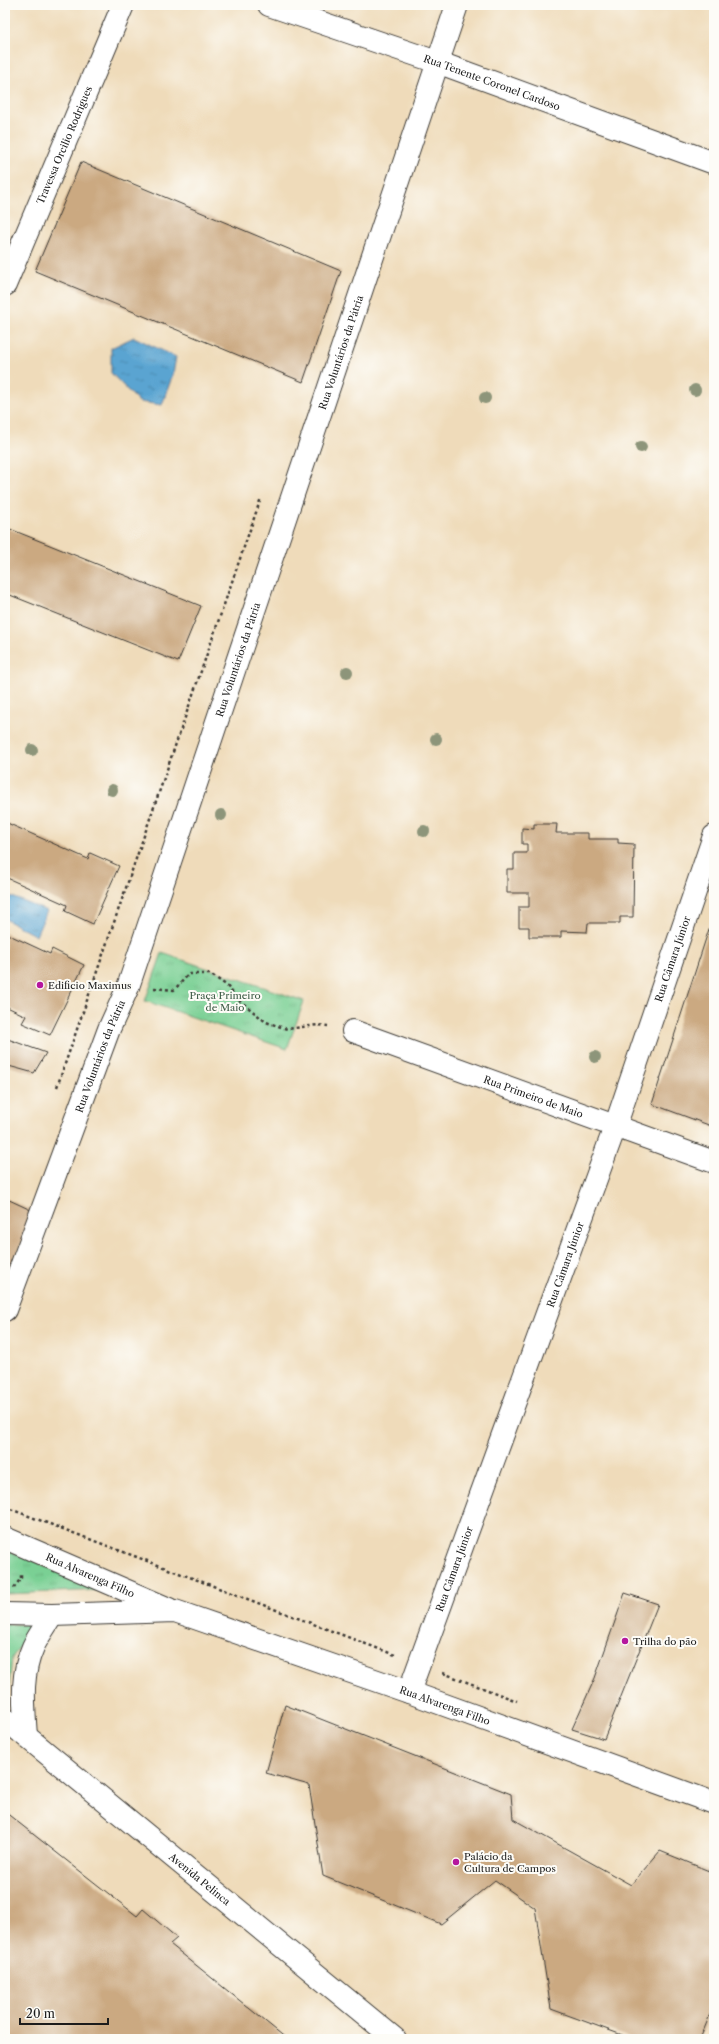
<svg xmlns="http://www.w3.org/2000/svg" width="719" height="2044" font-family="'Libre Caslon Text',serif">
<defs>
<pattern id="park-tufts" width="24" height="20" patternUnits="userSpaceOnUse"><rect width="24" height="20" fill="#7ad094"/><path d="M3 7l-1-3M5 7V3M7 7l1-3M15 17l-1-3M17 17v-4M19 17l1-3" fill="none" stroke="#69b27f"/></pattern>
<pattern id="water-ripples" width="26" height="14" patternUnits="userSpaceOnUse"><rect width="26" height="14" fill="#5aa4d1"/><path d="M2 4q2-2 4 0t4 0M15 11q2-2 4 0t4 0" fill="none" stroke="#4a85a9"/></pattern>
</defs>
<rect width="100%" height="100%" fill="#fdfcf7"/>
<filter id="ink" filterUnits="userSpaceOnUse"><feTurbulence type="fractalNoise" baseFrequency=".025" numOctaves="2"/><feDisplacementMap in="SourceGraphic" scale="8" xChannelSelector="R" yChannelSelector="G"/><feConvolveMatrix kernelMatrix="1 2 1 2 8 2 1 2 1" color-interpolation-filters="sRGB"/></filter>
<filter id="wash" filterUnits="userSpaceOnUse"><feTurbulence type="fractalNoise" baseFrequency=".012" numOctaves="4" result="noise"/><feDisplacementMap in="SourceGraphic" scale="16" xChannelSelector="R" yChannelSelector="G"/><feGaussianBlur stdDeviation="0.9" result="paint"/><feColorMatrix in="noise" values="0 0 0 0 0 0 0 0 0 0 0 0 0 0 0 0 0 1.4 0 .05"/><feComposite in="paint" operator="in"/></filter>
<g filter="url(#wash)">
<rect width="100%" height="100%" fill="#efdbba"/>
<path fill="url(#park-tufts)" stroke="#4b7658" d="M162,953L304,1001L287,1049L145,1001Z
M5,1549L103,1590L5,1594Z
M5,1624L34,1625L12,1658L8,1697L5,1695Z"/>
<path fill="url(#water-ripples)" stroke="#3b6076" d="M134,337L176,357L173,374L162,405L139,402L111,373V348Z
M5,894L47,911L36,936L5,919Z"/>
<g id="blocks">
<path fill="#cba981" d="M81,162L341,271L303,382L35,271Z
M5,527L201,606L178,662L5,593Z
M5,822L88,859L90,853L119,866L93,924L65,911L67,905L5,877Z
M534,824H557L556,833H588V839H618V843L634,844L633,917H620V923H588L587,932L561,931V937H529V927H519V907H529V893H507V869H514V853H527V844H522V828L534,829Z
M710,926L714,928V1127L652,1104Z
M5,933L50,954L52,949L84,965L50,1035L22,1023L26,1016L5,1006Z
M5,1038L46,1053L34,1073L5,1065Z
M5,1198L35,1212L5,1284Z
M625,1593L658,1604L604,1739L572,1729L595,1678Z
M285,1705L511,1794L513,1819L631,1885L660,1851L714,1873V2005L700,2039H633L551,2009L535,1908L495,1880L441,1924L323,1876L309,1785L266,1773Z
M5,1812L137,1916L143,1909L177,1938L170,1944L287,2039H5Z"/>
</g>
</g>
<g filter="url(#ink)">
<use href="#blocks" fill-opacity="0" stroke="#3c3934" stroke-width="1"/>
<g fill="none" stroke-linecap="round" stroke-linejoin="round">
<g stroke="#3c3934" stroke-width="24">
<g id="street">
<path id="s1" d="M5,285L123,5"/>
<path id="s2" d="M353,1031L714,1162"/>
<path id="s3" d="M409,1692L615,1127L714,836"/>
<path id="s4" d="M5,1719L395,2039"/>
</g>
</g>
<g stroke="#3c3934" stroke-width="24">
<g id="secondary">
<path id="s5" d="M269,5L437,62L714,163"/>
<path id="s6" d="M5,1310L109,1029L128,987L457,5"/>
<path id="s7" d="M5,1538L169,1609"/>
<path id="s8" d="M5,1614L52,1615L175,1611L409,1692L714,1803"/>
<path d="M26,1736C24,1706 20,1676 33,1647C38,1636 46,1626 52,1615"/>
</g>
</g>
<path stroke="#3c3934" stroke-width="2.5" stroke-dasharray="3 3" stroke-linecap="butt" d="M154,988L174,990L189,974H210L226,985L239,1000L266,1022L287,1029L318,1025L328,1026
M57,1087L261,498
M5,1507L395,1655
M14,1588L21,1578V1574
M443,1673L517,1701"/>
<use href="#street" stroke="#fff" stroke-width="22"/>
<use href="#secondary" stroke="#fff" stroke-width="22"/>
</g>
<g fill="#8d957a">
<circle cx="695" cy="390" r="6"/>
<circle cx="485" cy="398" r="6"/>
<circle cx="641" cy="447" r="6"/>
<circle cx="347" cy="672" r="6"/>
<circle cx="436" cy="739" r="6"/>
<circle cx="32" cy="750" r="6"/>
<circle cx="112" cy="790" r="6"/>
<circle cx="221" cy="815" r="6"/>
<circle cx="424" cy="831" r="6"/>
<circle cx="595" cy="1057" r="6"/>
</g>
</g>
<g fill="#b5179e" stroke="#fdfcf7" stroke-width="1.5">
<circle cx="40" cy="985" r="4"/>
<circle cx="625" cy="1641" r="4"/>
<circle cx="456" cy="1862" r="4"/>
</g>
<g text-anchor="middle" stroke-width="4" stroke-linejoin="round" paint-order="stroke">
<g font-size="10" fill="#1c1c1c" stroke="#fdfcf7">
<text dy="4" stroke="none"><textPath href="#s5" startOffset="236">Rua Tenente Coronel Cardoso</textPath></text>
<text dy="4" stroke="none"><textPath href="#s1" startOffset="152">Travessa Orcilio Rodrigues</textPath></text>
<text dy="4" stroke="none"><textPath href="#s6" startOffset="1015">Rua Voluntários da Pátria</textPath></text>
<text dy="4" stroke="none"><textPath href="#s6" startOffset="691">Rua Voluntários da Pátria</textPath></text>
<text dy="4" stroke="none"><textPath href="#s3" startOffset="779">Rua Câmara Júnior</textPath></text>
<text dy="4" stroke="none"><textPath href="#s6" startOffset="271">Rua Voluntários da Pátria</textPath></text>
<text dy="4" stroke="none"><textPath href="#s2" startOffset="192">Rua Primeiro de Maio</textPath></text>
<text dy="4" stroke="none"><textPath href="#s3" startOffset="455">Rua Câmara Júnior</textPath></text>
<text dy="4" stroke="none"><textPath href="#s3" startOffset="131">Rua Câmara Júnior</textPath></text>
<text dy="4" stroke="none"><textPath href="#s7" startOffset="93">Rua Alvarenga Filho</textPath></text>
<text dy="4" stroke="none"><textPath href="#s8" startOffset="456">Rua Alvarenga Filho</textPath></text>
<text dy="4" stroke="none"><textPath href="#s4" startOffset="252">Avenida Pelinca</textPath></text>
</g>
<g font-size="10" fill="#1c1c1c" stroke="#fdfcf7" text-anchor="start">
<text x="48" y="989">Edificio Maximus</text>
<text x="633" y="1645">Trilha do pão</text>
<text x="464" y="1860">Palácio da<tspan x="464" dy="12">Cultura de Campos</tspan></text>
</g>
<g font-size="10" fill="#3d5b46" stroke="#fdfcf7">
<text x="225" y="999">Praça Primeiro<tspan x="225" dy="12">de Maio</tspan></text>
</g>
</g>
<rect width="719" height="2044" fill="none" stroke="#fdfcf7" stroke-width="20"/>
<path d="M20 2018v6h88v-6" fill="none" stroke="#1c1c1c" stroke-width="2"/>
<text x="26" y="2018" font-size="12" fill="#1c1c1c" stroke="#fdfcf7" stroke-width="3" paint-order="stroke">20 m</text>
</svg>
